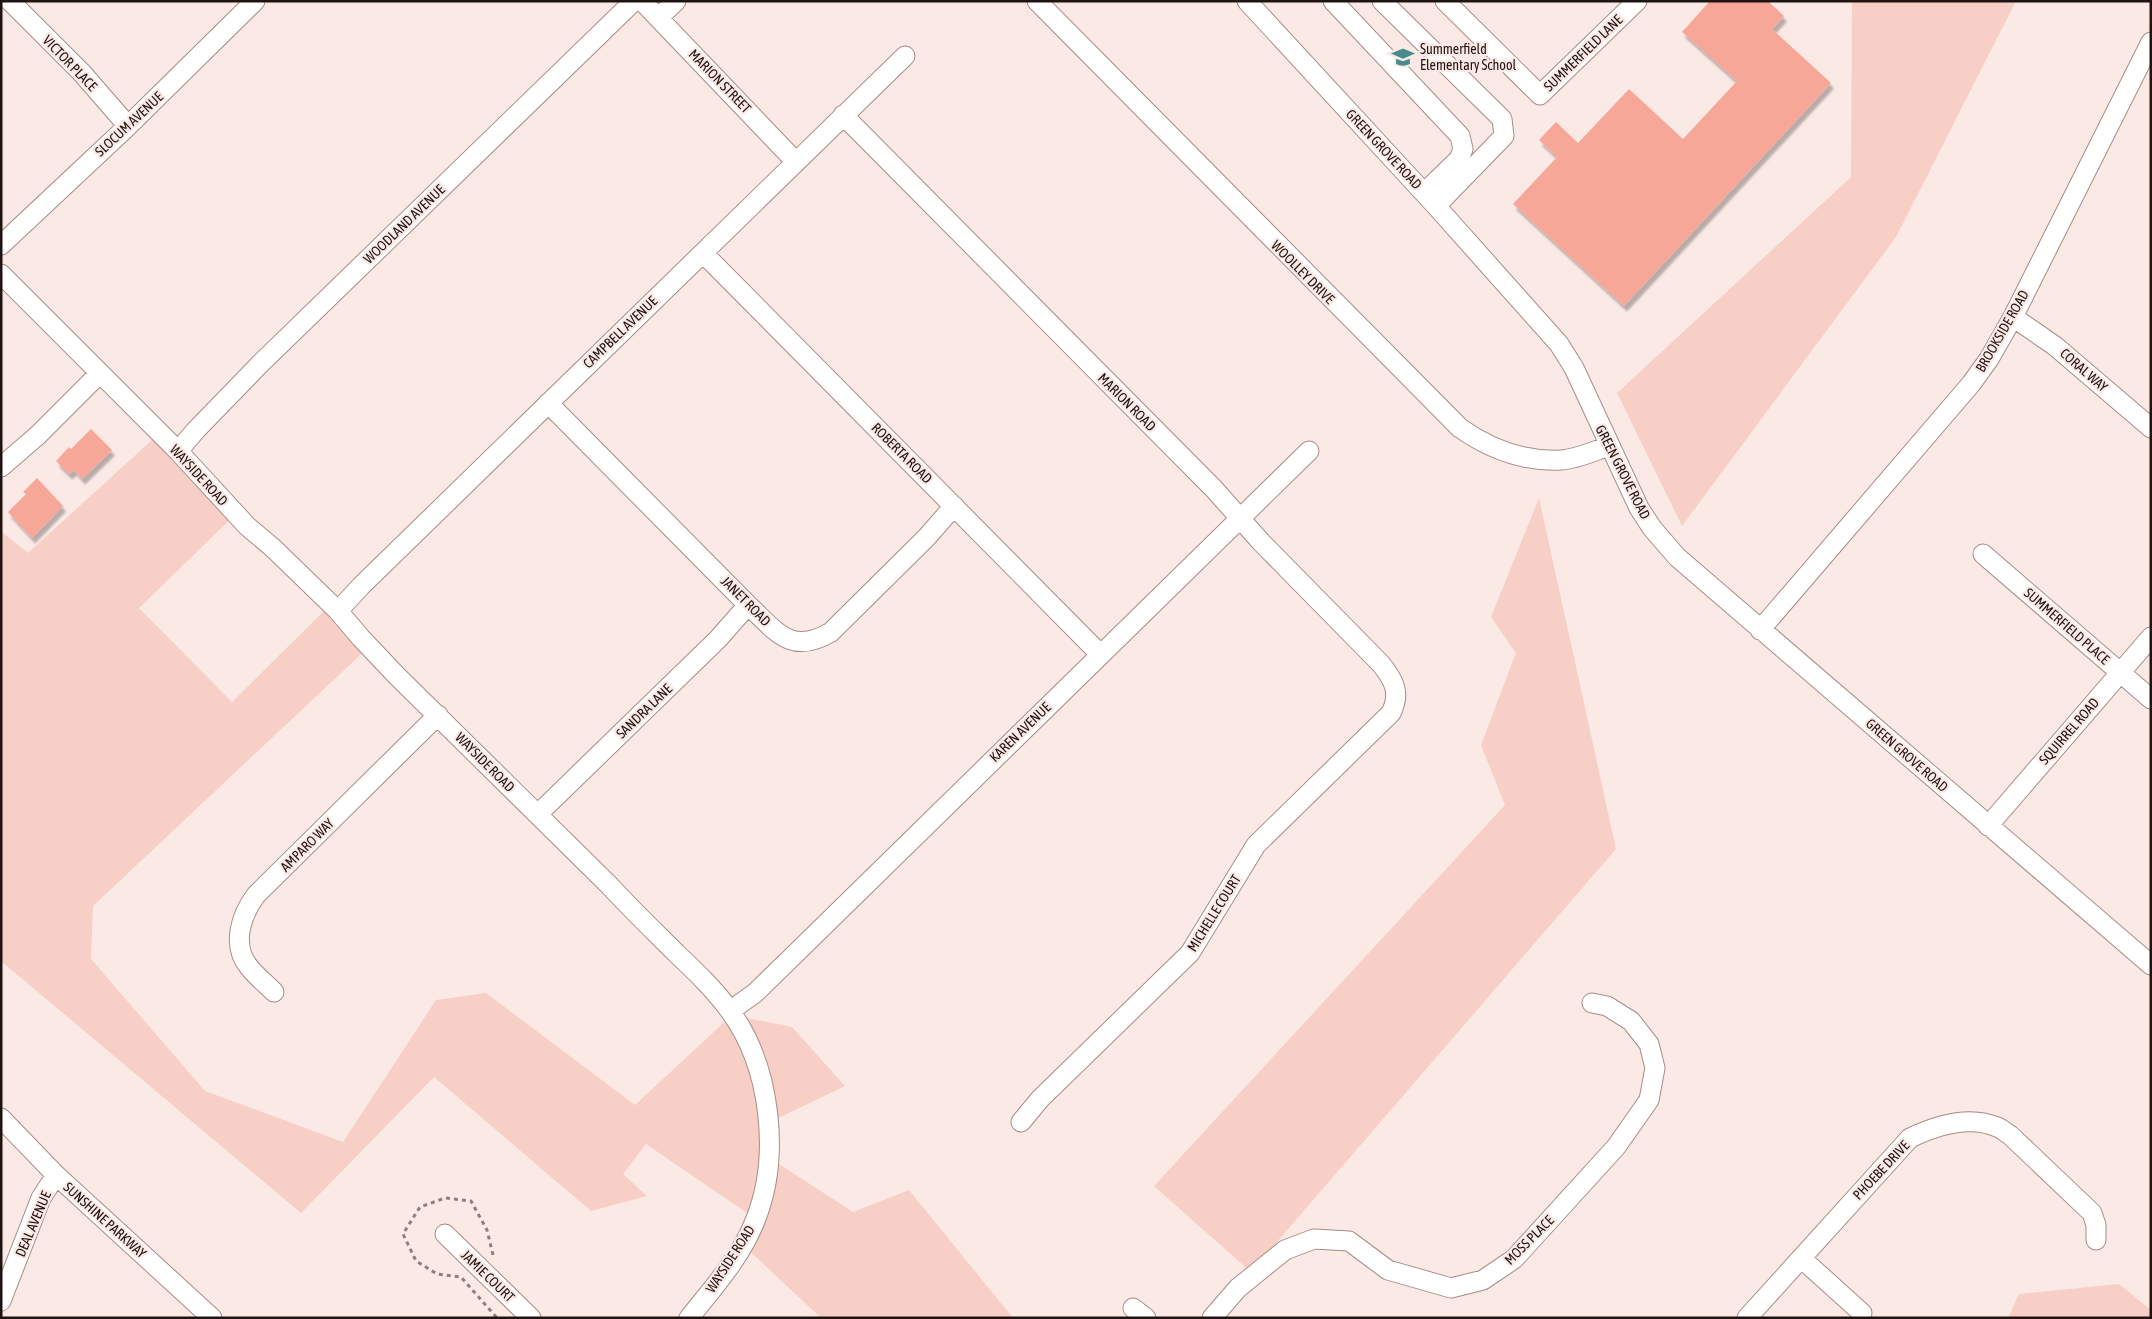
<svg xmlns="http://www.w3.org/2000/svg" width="2152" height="1319" font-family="'Asap Condensed',sans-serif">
<defs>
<filter id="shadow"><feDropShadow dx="3" dy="5.5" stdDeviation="1" flood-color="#0004"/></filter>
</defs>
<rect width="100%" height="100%" fill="#fbe9e5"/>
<path fill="#f7cfc7" d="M1852,1H2016L1896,237L1682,526L1617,393L1851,177Z
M163,430L242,508L139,608L232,702L334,601L375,641L93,906L91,959L205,1091L343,1142L436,1000L486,993L635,1105L732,1015L792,1027L845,1086L766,1124L765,1155L853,1212L909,1190L1013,1318H821L741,1243L750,1215L646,1144L623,1174L647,1196L591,1211L434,1077L301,1213L1,961V531L28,553Z
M1539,498L1616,849L1251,1272L1154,1186L1505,805L1481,745L1516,653L1491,617Z
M2119,1284L2151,1310V1318H2008L2019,1294Z"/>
<path fill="#f7a798" filter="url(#shadow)" d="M1710,1H1768L1784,16L1772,29L1831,83L1624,306L1513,204L1557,157L1539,140L1556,122L1578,143L1629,89L1683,139L1737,81L1682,32Z
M91,429L112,450L82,479L74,470L69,474L56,461L69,447L71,449Z
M37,478L63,506L32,538L8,512L26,494L23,492Z"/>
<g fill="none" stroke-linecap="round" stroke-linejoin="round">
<g stroke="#a78c86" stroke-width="21">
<path id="minor" d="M10,1L82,73L128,126
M642,1L796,162
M1037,1L1460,428C1490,449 1523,462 1561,460C1577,459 1594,451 1609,446
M1247,1L1436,206L1559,344L1574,368L1639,508L1652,528L1677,557L2151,965
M1333,1L1460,136L1463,149L1459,159L1424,193
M1382,1L1502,119L1504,136L1436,206
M1445,1L1540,95L1637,1
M659,17L676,1
M843,115L1214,489L1261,542L1381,664C1394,680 1401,693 1391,713L1256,845L1190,953L1040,1099L1021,1122
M1,245L128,126L255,1
M703,253L1100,654
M1,274L178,451L247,526L273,548L338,611L361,638L396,675L610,886C631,909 654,931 676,953C695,971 715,990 730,1011C771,1067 781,1157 755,1221C741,1257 713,1288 689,1318
M2013,317L2055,346L2151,428
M548,403L748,605C776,631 791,656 831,632L927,537L954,506
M178,451L196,430L260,364L634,1
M1,467L37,436L100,373
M1983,554L2151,699
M338,611L361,586L905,56
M1760,630L1971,384L1989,359L2013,317L2151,42
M538,814L718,639L748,605
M1988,826L2151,637
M274,992C266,984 256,976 249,967C231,945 241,915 256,895L438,715
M730,1011L755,993L792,957L1309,451
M1,1118L56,1175L212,1318
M445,1234L531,1318
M1801,1258L1862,1313
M1,1301L41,1198L56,1175
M1133,1308L1146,1318
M1212,1318L1238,1288L1285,1250L1314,1239L1349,1241L1388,1270L1451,1288L1483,1280L1514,1259L1616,1147L1649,1100L1655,1068L1649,1044L1631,1021L1607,1006L1592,1003
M1747,1318L1910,1138C1935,1126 1969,1115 1997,1127C2001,1128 2006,1133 2010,1135L2092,1213L2096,1225V1240"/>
</g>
<path stroke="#8e807d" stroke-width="3" stroke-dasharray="4 4" stroke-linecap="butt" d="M493,1255L487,1230L471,1201L445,1198L420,1207L403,1234L416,1261L437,1274L461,1277L497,1318"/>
<use href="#minor" stroke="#fff" stroke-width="19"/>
</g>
<defs>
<g id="school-bare" transform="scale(1.725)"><path d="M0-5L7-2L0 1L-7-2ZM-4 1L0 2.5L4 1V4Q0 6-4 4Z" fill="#458d8d" stroke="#fbe9e5" stroke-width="2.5" paint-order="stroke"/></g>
</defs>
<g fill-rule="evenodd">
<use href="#school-bare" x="1403" y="57"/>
</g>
<g text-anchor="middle" stroke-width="4.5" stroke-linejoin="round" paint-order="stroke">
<g font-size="14" fill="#1f1412" stroke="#fbe9e5" text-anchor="start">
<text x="1420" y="54">Summerfield<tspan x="1420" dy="16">Elementary School</tspan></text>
</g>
<g font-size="14" fill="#1f1412" stroke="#fbe9e5">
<text transform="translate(1583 53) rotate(-44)" y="5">SUMMERFIELD LANE</text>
<text transform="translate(70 63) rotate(46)" y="5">VICTOR PLACE</text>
<text transform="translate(720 81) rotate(46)" y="5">MARION STREET</text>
<text transform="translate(129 124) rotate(-43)" y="5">SLOCUM AVENUE</text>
<text transform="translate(1384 149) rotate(47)" y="5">GREEN GROVE ROAD</text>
<text transform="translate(404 224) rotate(-44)" y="5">WOODLAND AVENUE</text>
<text transform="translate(1303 272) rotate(45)" y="5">WOOLLEY DRIVE</text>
<text transform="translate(2002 331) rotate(-60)" y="5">BROOKSIDE ROAD</text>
<text transform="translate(620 332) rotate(-44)" y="5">CAMPBELL AVENUE</text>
<text transform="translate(2084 370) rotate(41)" y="5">CORAL WAY</text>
<text transform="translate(1127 402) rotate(45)" y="5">MARION ROAD</text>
<text transform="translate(902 453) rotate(45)" y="5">ROBERTA ROAD</text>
<text transform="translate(1623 472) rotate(63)" y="5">GREEN GROVE ROAD</text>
<text transform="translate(199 475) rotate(47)" y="5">WAYSIDE ROAD</text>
<text transform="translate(746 601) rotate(45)" y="5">JANET ROAD</text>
<text transform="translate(2067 626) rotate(41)" y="5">SUMMERFIELD PLACE</text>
<text transform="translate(644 711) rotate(-44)" y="5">SANDRA LANE</text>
<text transform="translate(2069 731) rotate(-49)" y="5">SQUIRREL ROAD</text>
<text transform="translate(1020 732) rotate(-44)" y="5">KAREN AVENUE</text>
<text transform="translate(1907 755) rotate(41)" y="5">GREEN GROVE ROAD</text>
<text transform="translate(485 762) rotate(45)" y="5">WAYSIDE ROAD</text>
<text transform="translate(307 845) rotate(-45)" y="5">AMPARO WAY</text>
<text transform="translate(1214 913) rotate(-58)" y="5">MICHELLE COURT</text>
<text transform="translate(1881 1170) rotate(-47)" y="5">PHOEBE DRIVE</text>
<text transform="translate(105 1220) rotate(42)" y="5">SUNSHINE PARKWAY</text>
<text transform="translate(33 1224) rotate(-67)" y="5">DEAL AVENUE</text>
<text transform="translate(1529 1240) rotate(-45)" y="5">MOSS PLACE</text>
<text transform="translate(730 1259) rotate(-57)" y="5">WAYSIDE ROAD</text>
<text transform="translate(488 1276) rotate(44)" y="5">JAMIE COURT</text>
</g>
</g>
<rect width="2152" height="1319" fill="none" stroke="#1f1412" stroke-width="5"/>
</svg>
